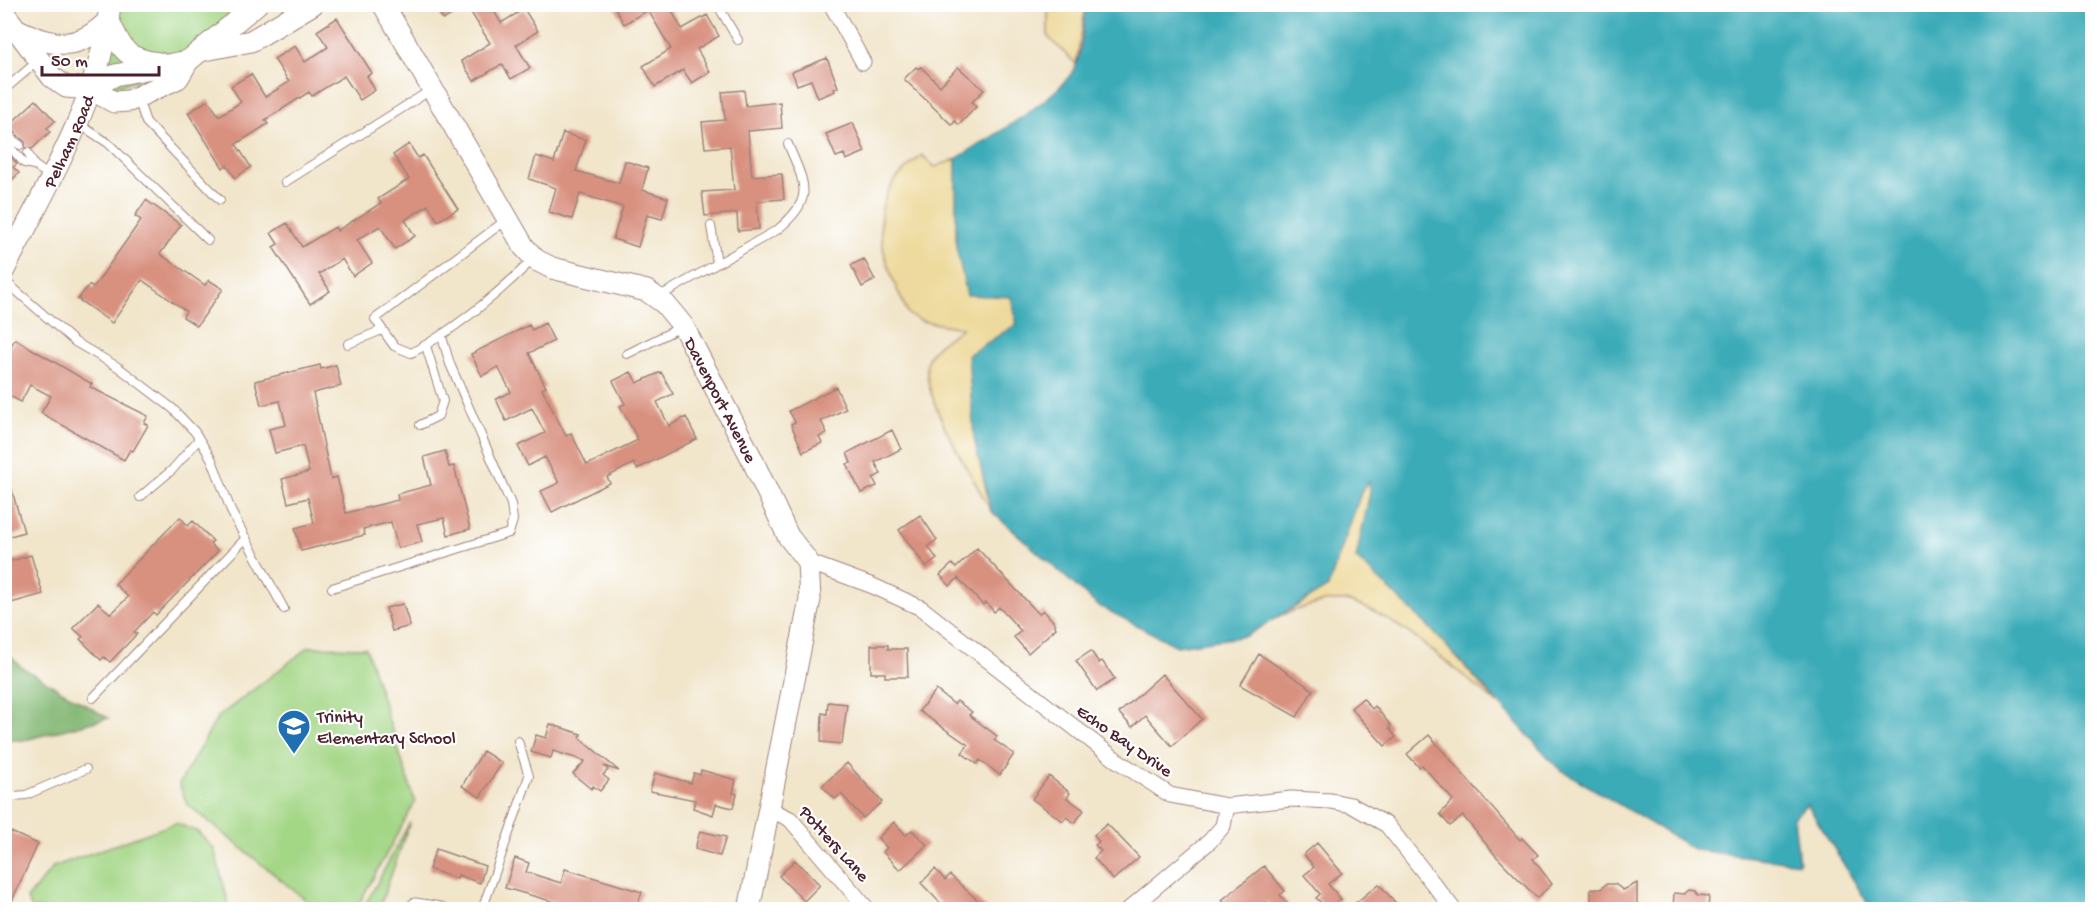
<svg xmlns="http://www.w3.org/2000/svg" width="2097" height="914" font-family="'Gochi Hand',sans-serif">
<rect width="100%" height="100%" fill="#fff"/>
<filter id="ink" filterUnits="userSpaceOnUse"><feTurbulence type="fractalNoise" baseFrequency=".0167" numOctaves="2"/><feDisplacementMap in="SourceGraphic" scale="12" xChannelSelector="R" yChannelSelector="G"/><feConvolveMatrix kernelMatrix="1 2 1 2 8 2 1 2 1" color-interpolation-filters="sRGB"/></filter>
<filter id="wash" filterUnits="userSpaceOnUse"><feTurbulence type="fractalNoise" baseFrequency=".008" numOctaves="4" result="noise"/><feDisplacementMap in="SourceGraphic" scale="24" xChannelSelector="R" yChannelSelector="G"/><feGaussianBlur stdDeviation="1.35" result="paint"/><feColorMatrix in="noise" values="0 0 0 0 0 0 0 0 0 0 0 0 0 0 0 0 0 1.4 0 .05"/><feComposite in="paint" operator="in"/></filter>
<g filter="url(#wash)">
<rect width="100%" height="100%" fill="#f1e5ca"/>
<path fill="#a3d685" stroke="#767a58" stroke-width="1.5" d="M107,5H241L191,63L92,94Z
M309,647L366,648L415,802L357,907L317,909L187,804L179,784L218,717Z
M410,822L379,909H363Z
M176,823L198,832L214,849L230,909H32L27,899L53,867Z"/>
<path fill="#82b772" stroke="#666b4e" stroke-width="1.5" d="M5,651L21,667L108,718L25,740H5Z"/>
<path fill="#eeda9e" stroke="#9c7c64" stroke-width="1.5" d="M1048,5H1086L1076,64L1048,37Z
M922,155L935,167L956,159V247L1011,297L1017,325L974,438L991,511C973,477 922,400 927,363C930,346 950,338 962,328L922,321L909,315C893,282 870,234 886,196C893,178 908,167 922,155Z
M1369,481L1370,492L1431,629L1498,704C1460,674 1394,613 1349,602C1327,597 1302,609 1282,615L1328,587L1362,490Z"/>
<path fill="#3babb8" stroke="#426572" stroke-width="1.5" d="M1086,4L2092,5V909H1871L1807,804L1794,817L1799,863L1695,850L1558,768L1431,629L1356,558L1370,492L1369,482L1362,490L1328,587L1246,636L1177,646L1097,605L991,511L974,438L968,355L1017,324L1011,297L967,295L956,247V159C985,141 1065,95 1076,65C1083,47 1083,23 1086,4Z"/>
<g id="blocks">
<path fill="#d8907f" d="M434,4H490L501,23L524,9L538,31L516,45L530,68L511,79L502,64L474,81L461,61L490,43L467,6L443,20Z
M613,4H668L682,29L707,15L719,36L697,49L710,72L692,83L683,70L655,87L643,66L671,49L648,10L624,24Z
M337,18L372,73L367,76L375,90L360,100L344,76L312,96L309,92L265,120L268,124L236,144L251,167L235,178L227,165L223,168L188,113L208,100L219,116L241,102L231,86L251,74L265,97L289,82L274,59L295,46L305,62L328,47L317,31Z
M827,58L838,87L834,89L835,91L818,98L811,80L797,85L792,72Z
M916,67L918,69L921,67L940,86L958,67L984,90L972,102L976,107L959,125L955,121L952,125L904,79Z
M744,90L746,106L780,102L782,128L748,131L752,176L782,174L784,199L757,201L759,229L738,231L737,213L705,216L702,192L734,190L730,146L705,148L702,122L725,120L722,92Z
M36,100L55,121L47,128L50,132L32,149L25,148V142L8,126Z
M853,123L865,152L846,160L844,154L836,157L826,134Z
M563,133L586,140L576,171L619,183L625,161L648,168L642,190L668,198L662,219L647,215L638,247L613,239L623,207L580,194L572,219L549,212L556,188L529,179L536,156L554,162Z
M409,144L418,158L423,155L458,209L438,221L428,205L405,220L415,236L395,249L380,226L357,240L372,263L353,276L342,259L319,274L330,291L310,304L273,247L278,244L271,233L287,223L302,247L335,227L337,231L381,203L378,199L409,179L393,155Z
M9,154L17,164L13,167L19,173L4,188V158Z
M146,200L181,225L160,254L205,285L209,280L223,289L197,326L183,317L186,311L142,280L112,323L78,299L89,285L93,288L141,220L135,216Z
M864,259L875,280L862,287L851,265Z
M545,323L554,341L529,353L546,387L542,389L566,436L571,433L587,465L638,440L620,406L625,404L613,381L631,372L637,383L661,372L673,394L657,402L669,426L686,417L697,439L637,469L634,463L607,477L610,483L552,512L541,491L559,483L545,457L528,466L518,446L545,433L532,408L506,421L496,399L511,392L498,367L482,376L471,354L529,325L532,330Z
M15,339L92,384L90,387L148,416L144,423L148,425L133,451L130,450L124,460L41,413L51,396L30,385L21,402L4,393V343L11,346Z
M320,365L321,369L336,365L341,386L313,393L331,479L337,477L346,513L398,500L397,494L431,485L424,457L445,451L449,467L454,466L470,529L448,535L444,518L417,524L422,542L398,548L391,522L363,529L365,535L301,551L295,528L314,523L308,498L288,503L282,479L309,472L303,446L275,453L269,429L286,425L280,401L261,405L255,381Z
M836,387L846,409L821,421L827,433L819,437L822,443L803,452L791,424L795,422L789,411Z
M892,430L901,449L875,462L881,474L873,478L877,486L861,493L847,464L851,463L847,453Z
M4,477H8L24,532L4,538Z
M920,515L937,540L928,546L937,559L926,567L899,530Z
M180,517L188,526L193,521L213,541L210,544L218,551L156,615L153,612L134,632L137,634L110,662L104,657L101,660L80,639L83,637L73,628L98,603L111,614L128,597L115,584Z
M977,548L1039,614L1043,610L1053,621L1056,628L1028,653L1014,637L1021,631L999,607L994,612L986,602L983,605L958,578L950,586L940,575L952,564L956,568Z
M31,555L43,594L4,605V563Z
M403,604L410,626L392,631L386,608Z
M871,645H888V649H907L908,677H885V673H871Z
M1091,651L1099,663L1102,661L1115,679L1097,691L1076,661Z
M1259,654L1313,690L1297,717L1240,685Z
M1162,674L1202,719L1172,746L1145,715L1132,727L1119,713Z
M936,690L954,704L957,701L972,712L969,715L997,736L994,740L1014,754L1000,775L980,760L977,764L962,753L968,745L919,711Z
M1363,698L1372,709L1375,706L1391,726L1389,728L1396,737L1385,746L1351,708Z
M828,702L847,704L842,744L821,742L822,713L827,714Z
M550,724L581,734L580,738L619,771L604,766L608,770L603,775L609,780L600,791L593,786L591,789L573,774L585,761L553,751L551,758L531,752L536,735L546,738Z
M1429,735L1520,840L1522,838L1538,855L1533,859L1552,884L1537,898L1496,856L1463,816L1450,826L1440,814L1453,800L1422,765L1419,767L1407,754Z
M483,751L502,763L480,797L462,786Z
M847,763L882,802L863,818L841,794L835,799L822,786Z
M701,770L736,780L733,793L737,794L733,808L716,804L713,815L693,808L695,800L650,791L655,773L691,783L694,773L700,775Z
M1049,776L1070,793L1067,798L1084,810L1075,823L1066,817L1063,821L1032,799Z
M894,822L906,835L912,830L927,845L900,870L883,852L887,848L878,838Z
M1107,824L1139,857L1113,880L1094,858L1101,851L1095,845L1099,842L1094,835Z
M4,829L38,844L8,909H4Z
M700,831L726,837L720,856L695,849Z
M1317,843L1342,873L1328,884L1341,899L1328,909L1316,898L1320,894L1304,875L1314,867L1304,854Z
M436,849L485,866L480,883L458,875L457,879L429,869Z
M515,858L529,863L526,872L561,883L565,869L642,892L636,909H589L572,904V907L505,888Z
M795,860L820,885L804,901L779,876Z
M1264,866L1285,891L1280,895L1292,909H1273L1267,902L1258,909H1216L1224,903L1222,900Z
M935,869L945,880L950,875L987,909H946L921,883Z
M1637,883V909H1591V889H1601L1606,884H1615L1623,890Z
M1379,884L1401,909H1348Z
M1689,890L1695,891L1698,895L1709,896L1708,909H1673L1674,893L1684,894Z"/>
</g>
</g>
<g filter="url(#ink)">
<use href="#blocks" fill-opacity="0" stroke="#9e827a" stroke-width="1.5"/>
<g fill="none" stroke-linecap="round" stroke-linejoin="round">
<g stroke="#9e827a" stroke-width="10">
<path id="lane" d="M717,4L738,40
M4,90L39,60
M138,99L146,122L220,200
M79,124L108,143L208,240
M4,134L20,145
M4,140L24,163L34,165L51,177
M28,153L34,165
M285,182L431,90
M506,220L375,319L394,346L411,353C452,332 502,291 534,258
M711,226L717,263
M4,280L75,342L118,367L172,408L195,432L212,460L232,513L284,609
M658,297L777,230C816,198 805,185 788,144
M348,344L382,330
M627,354L681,327
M420,425L438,416L443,401L426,346
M140,497L172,470L199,439
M332,588L509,533L513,520L511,504L450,364L442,337
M93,698L246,538
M4,797L26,795L86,769
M482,910L529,776L518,741"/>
</g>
<g stroke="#9e827a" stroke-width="17">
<path id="street" d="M831,4L863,62
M808,562L873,586L921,608L1115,759L1170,795L1227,806L1291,799L1331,801L1351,805L1387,825L1454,910
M769,809L790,819L868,910
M415,906L440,910
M1128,910L1210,841L1223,826L1227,806"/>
</g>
<g stroke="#9e827a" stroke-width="23">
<g id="secondary">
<path id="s1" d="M383,4L524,247L536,260L552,268L647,291L665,304L683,326L750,455L788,536L808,562L810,599L749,910"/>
<path d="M4,13L52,77L66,87L90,89L114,102L129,101L178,78L188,61L257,4"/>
<path d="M109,21C122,50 125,59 159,63"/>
<path d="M20,31C56,48 79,50 108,21"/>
<path d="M205,50L251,41L313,4"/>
<path d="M90,89L115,75L188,61"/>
<path id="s2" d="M4,270C46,186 101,99 110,4"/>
</g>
</g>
<use href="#lane" stroke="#fff" stroke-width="8"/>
<use href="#street" stroke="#fff" stroke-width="15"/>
<use href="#secondary" stroke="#fff" stroke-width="21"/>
</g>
</g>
<defs>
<g id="school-pin" transform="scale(1.725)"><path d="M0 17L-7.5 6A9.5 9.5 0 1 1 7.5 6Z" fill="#1f6fb2" stroke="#fff"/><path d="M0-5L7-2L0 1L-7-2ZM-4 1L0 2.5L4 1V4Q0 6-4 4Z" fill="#fff"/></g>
</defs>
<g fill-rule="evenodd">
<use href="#school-pin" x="294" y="726"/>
</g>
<g text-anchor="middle" stroke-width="4.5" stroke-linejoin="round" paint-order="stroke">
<g font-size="18" fill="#4a1f2b" stroke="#fff">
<text dy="6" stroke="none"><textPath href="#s2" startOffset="144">Pelham Road</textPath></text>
<text dy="6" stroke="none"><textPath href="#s1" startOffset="548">Davenport Avenue</textPath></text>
<text transform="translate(1125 740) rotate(35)" y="6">Echo Bay Drive</text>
<text transform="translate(835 843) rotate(48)" y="6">Potters Lane</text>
</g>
<g font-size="18" fill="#4a1f2b" stroke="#fff" text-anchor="start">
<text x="317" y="722">Trinity<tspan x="317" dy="21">Elementary School</tspan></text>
</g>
</g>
<rect width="2097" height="914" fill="none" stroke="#fff" stroke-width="24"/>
<path d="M42 66v9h117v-9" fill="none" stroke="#4a1f2b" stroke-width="3"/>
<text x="51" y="66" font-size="18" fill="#4a1f2b" stroke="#ffffff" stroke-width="4.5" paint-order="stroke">50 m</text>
</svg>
